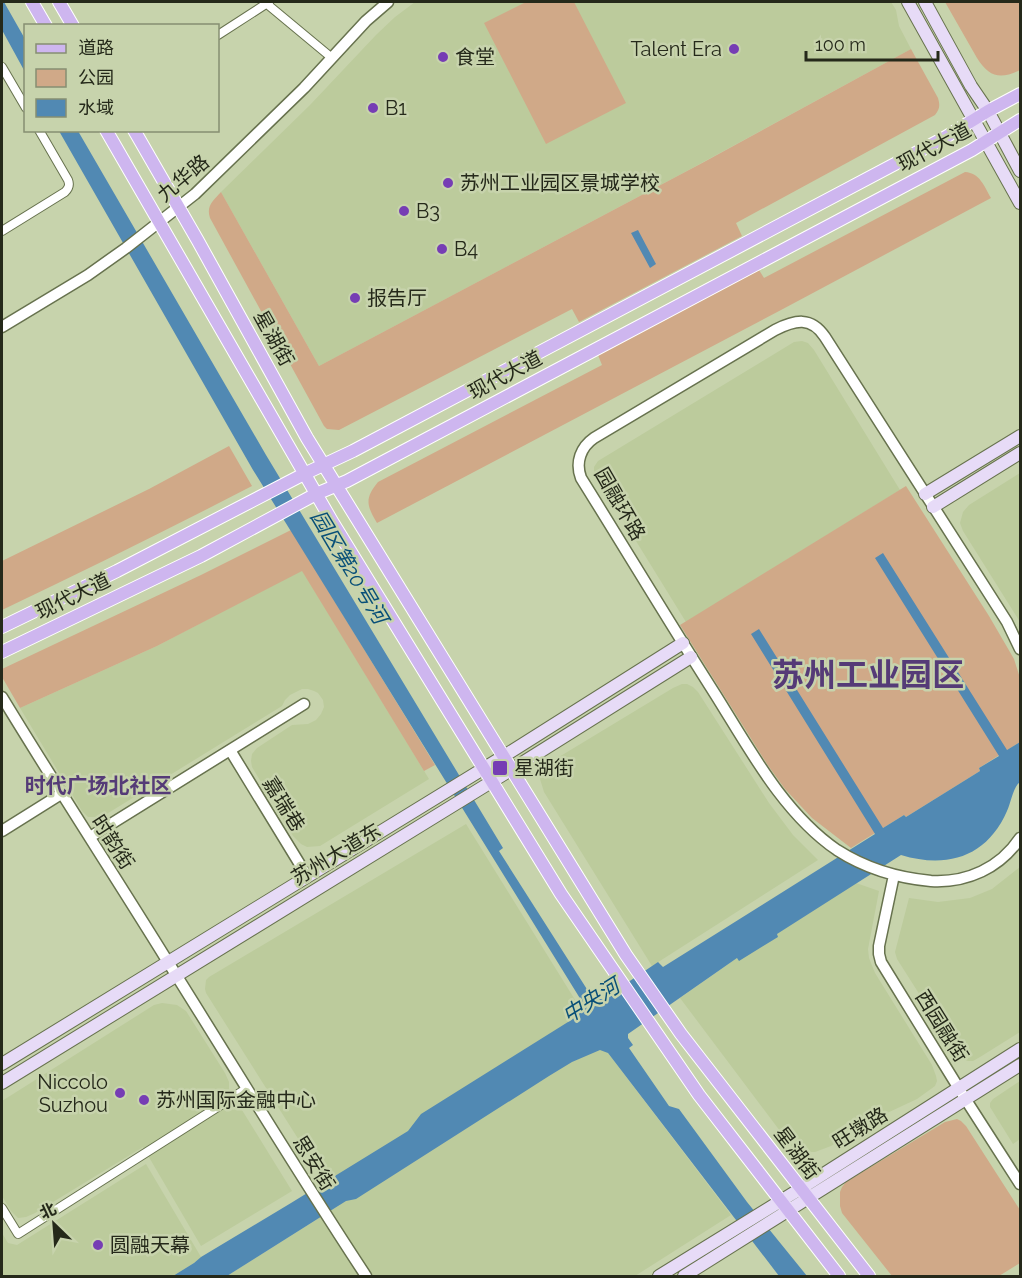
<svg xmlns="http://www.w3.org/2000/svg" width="1022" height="1278" font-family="Raleway,'Noto Sans SC',sans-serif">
<rect width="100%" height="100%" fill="#c7d3ac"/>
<path fill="#bccb9c" d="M415,2H891L896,10L899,26L911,49L683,173L319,366L221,192L310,105L376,35L395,17Z
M802,341L808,343L814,350L900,490L686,622L594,473V467L598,461L794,342Z
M1020,473V622L963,531L960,523L963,512L969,505Z
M302,570L429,779L320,846L307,847L301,844L293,836L252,767L251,761L252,754L257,748L292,725L308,724L316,720L321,714L324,707L323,700L318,693L314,691L308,689H302L290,695L285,700L282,706L105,815L97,817H88L82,811L20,708L157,646Z
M682,684H687L693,687L698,692L769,803L793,835L818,860L652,966L544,792L540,779L545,767L549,763L673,688Z
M466,824L608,1053L731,1215L635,1276H227L340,1205L206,993L205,989L206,980L209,977Z
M1020,867V1032L980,1057L973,1061H968L962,1059L958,1055L897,959L895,952L909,898L938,902L970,898L992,889Z
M856,883L879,891L868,949L869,958L875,973L932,1065L936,1076L937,1081L935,1086L917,1099L870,1121L831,1146L815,1152H801L792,1147L680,998L737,958L778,937L776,934Z
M162,1003L177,1005L186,1011L225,1073L229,1082V1089L292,1191L201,1246L143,1147L35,1213L26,1217L18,1218L11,1211L2,1196V1101L154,1005Z
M1020,1081V1139L1013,1144L990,1107V1103L993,1099Z
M146,1164L201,1257L194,1263L173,1276H2V1233L8,1243L17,1245Z"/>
<path fill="#d0a988" d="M526,2H574L626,103L546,144L484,23Z
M945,2H1020V70C1000,80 989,77 977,58Z
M911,49L938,98C940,105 940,109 935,115L736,223L742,236L579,322L572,309L339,430L327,429L324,426L210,218C206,206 213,201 221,192L319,366L704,162Z
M965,172C980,173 984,186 991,198L781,310L377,523C367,506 364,499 378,482L602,365L598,355L759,270L764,278Z
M229,446L252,486C169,529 86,570 2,610V561L149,489Z
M906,486L989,616L1014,659L1020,678V742L979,768L980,771L906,817L904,815L851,848L812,818L785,789L767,764L680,625Z
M291,530L435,765L424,771L302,571L157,646L20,708L2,677V669L201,575Z
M957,1119L961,1121L966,1126L1020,1210V1263L999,1276H892L842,1213L840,1206V1192L842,1187L846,1182L945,1122Z"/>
<path fill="#5189b3" d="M2,2H4L25,39V72L2,30Z
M59,131H78L266,455L503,848L499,851L590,994L595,992L600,999H603L658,962L663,967L875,834L751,634L759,629L883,828L904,815L906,817L980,771L979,768L999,756L875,558L883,553L1007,750L1020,742V782C1013,787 1011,803 1007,811C987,857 947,869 901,855L777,934L778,937L739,961L737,958L628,1034V1038L633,1045L629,1048L669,1106L679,1109L747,1202L807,1276H779L608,1053L600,1050L572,1062L549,1076L356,1199L346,1201L227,1276H173L194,1263L201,1257L291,1203L408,1131L421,1114L576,1017C581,1012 582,1007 581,1000L253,470Z
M638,230L656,264L650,268L631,233Z"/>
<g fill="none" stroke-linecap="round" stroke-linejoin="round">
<g stroke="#67724e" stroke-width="10">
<path id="minor" d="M267,4L332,58
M218,35L269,2
M2,67L26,108
M2,231L65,192C69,188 70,185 68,180L39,130
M2,1208L18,1234L246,1089"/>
</g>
<g stroke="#67724e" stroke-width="13">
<path id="tertiary" d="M2,327L88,275L126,248L195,194L304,88L366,21L388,2
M1020,649L1007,622L979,578L825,337C811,316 795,320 775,330L594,438C581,447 575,462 581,478C626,550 669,622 715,694C749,748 783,813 837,850C865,868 898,878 931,881C967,883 1000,868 1020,838
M2,697C56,786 113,873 168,962C234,1067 298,1173 366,1276
M230,750L307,876
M2,831L61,794
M90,837L304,704
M894,875L879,946V954L881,962L966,1100L1020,1184"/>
</g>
<g stroke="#67724e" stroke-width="14">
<path id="secondary" d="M908,2L1020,203
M925,2L971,86L988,111L1020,171
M925,494L1020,436
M933,507L1020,453
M2,1064L504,756L683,643
M2,1083L522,763L691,657
M659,1276L800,1189L1020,1049
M684,1276L1020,1065"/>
</g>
<g stroke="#fff" stroke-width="14">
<path id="primary" d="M32,2L46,26
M59,2L73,26
M106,130L333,523L561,894L699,1095L839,1276
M134,130L198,241L307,438L626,955L681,1034L869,1276
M2,627L117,571L304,474L353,451L944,138L988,111L1020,94
M2,652L201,556L316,494L347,481L972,150L1020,120"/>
</g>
<use href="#minor" stroke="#fff" stroke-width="8"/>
<use href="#tertiary" stroke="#fff" stroke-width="10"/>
<use href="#secondary" stroke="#e7dbf7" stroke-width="12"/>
<use href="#primary" stroke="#ceb6ef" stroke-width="12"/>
</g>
<g fill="#763db4" stroke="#c7d3ac" stroke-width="2">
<circle cx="734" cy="49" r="6"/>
<circle cx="443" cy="57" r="6"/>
<circle cx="373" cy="108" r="6"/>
<circle cx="448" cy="183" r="6"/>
<circle cx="404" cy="211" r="6"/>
<circle cx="442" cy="249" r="6"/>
<circle cx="355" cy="298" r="6"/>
<rect x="492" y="760" width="16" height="16" rx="3"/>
<circle cx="120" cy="1093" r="6"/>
<circle cx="144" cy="1100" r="6"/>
<circle cx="98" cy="1245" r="6"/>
</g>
<g text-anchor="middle" stroke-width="5" stroke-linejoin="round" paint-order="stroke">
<g font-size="20" fill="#25291a" stroke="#c7d3ac" text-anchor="start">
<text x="722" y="56" text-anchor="end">Talent Era</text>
<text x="455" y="64">食堂</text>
<text x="385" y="115">B1</text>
<text x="460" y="190">苏州工业园区景城学校</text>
<text x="416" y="218">B3</text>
<text x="454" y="256">B4</text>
<text x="367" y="305">报告厅</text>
<text x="514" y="775">星湖街</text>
<text x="108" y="1089" text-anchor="end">Niccolo<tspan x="108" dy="23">Suzhou</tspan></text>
<text x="156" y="1107">苏州国际金融中心</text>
<text x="110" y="1252">圆融天幕</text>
</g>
<g font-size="20" fill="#25291a" stroke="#c7d3ac">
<text transform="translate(934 147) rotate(-28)" y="7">现代大道</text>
<text transform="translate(183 178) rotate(-40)" y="7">九华路</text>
<text transform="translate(274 338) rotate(61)" y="7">星湖街</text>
<text transform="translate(505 375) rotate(-28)" y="7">现代大道</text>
<text transform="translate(620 504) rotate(60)" y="7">园融环路</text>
<text transform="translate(73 596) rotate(-26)" y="7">现代大道</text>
<text transform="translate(284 804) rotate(58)" y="7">嘉瑞巷</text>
<text transform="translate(113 842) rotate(57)" y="7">时韵街</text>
<text transform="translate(336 854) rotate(-31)" y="7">苏州大道东</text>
<text transform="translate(942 1026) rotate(58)" y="7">西园融街</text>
<text transform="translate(860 1128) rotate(-32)" y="7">旺墩路</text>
<text transform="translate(797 1153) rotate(53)" y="7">星湖街</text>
<text transform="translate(314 1163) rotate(58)" y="7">思安街</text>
</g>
<g font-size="21" font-style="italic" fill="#084f78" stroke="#c7d3ac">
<text transform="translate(349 567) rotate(59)" y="7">园区第20号河</text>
<text transform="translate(591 1001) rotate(-32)" y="7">中央河</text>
</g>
<g font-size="21" font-weight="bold" fill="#553b77" stroke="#c7d3ac">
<text x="98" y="793">时代广场北社区</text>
</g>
<g font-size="32" font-weight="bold" fill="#553b77" stroke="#c7d3ac">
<text x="868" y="686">苏州工业园区</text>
</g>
</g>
<rect width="1022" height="1278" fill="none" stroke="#25291a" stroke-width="6"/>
<rect x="24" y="24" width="195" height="108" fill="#c7d3ac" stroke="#868f72" stroke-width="1.5"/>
<rect x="36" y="44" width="30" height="9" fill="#ceb6ef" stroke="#868f72" stroke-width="1.5"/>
<text x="78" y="54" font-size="18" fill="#25291a">道路</text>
<rect x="36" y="69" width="30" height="18" fill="#d0a988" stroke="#868f72" stroke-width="1.5"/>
<text x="78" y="84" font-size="18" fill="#25291a">公园</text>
<rect x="36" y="99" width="30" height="18" fill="#5189b3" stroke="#868f72" stroke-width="1.5"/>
<text x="78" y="114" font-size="18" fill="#25291a">水域</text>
<g transform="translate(54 1224) rotate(335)" stroke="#c7d3ac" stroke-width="4.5" paint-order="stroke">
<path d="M0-4.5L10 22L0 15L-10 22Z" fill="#25291a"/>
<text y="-9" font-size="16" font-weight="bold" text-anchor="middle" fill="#25291a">北</text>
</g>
<path d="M806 51v9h132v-9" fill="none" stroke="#25291a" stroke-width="3"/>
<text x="815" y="51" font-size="18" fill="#25291a" stroke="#c7d3ac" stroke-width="4.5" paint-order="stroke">100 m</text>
</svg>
